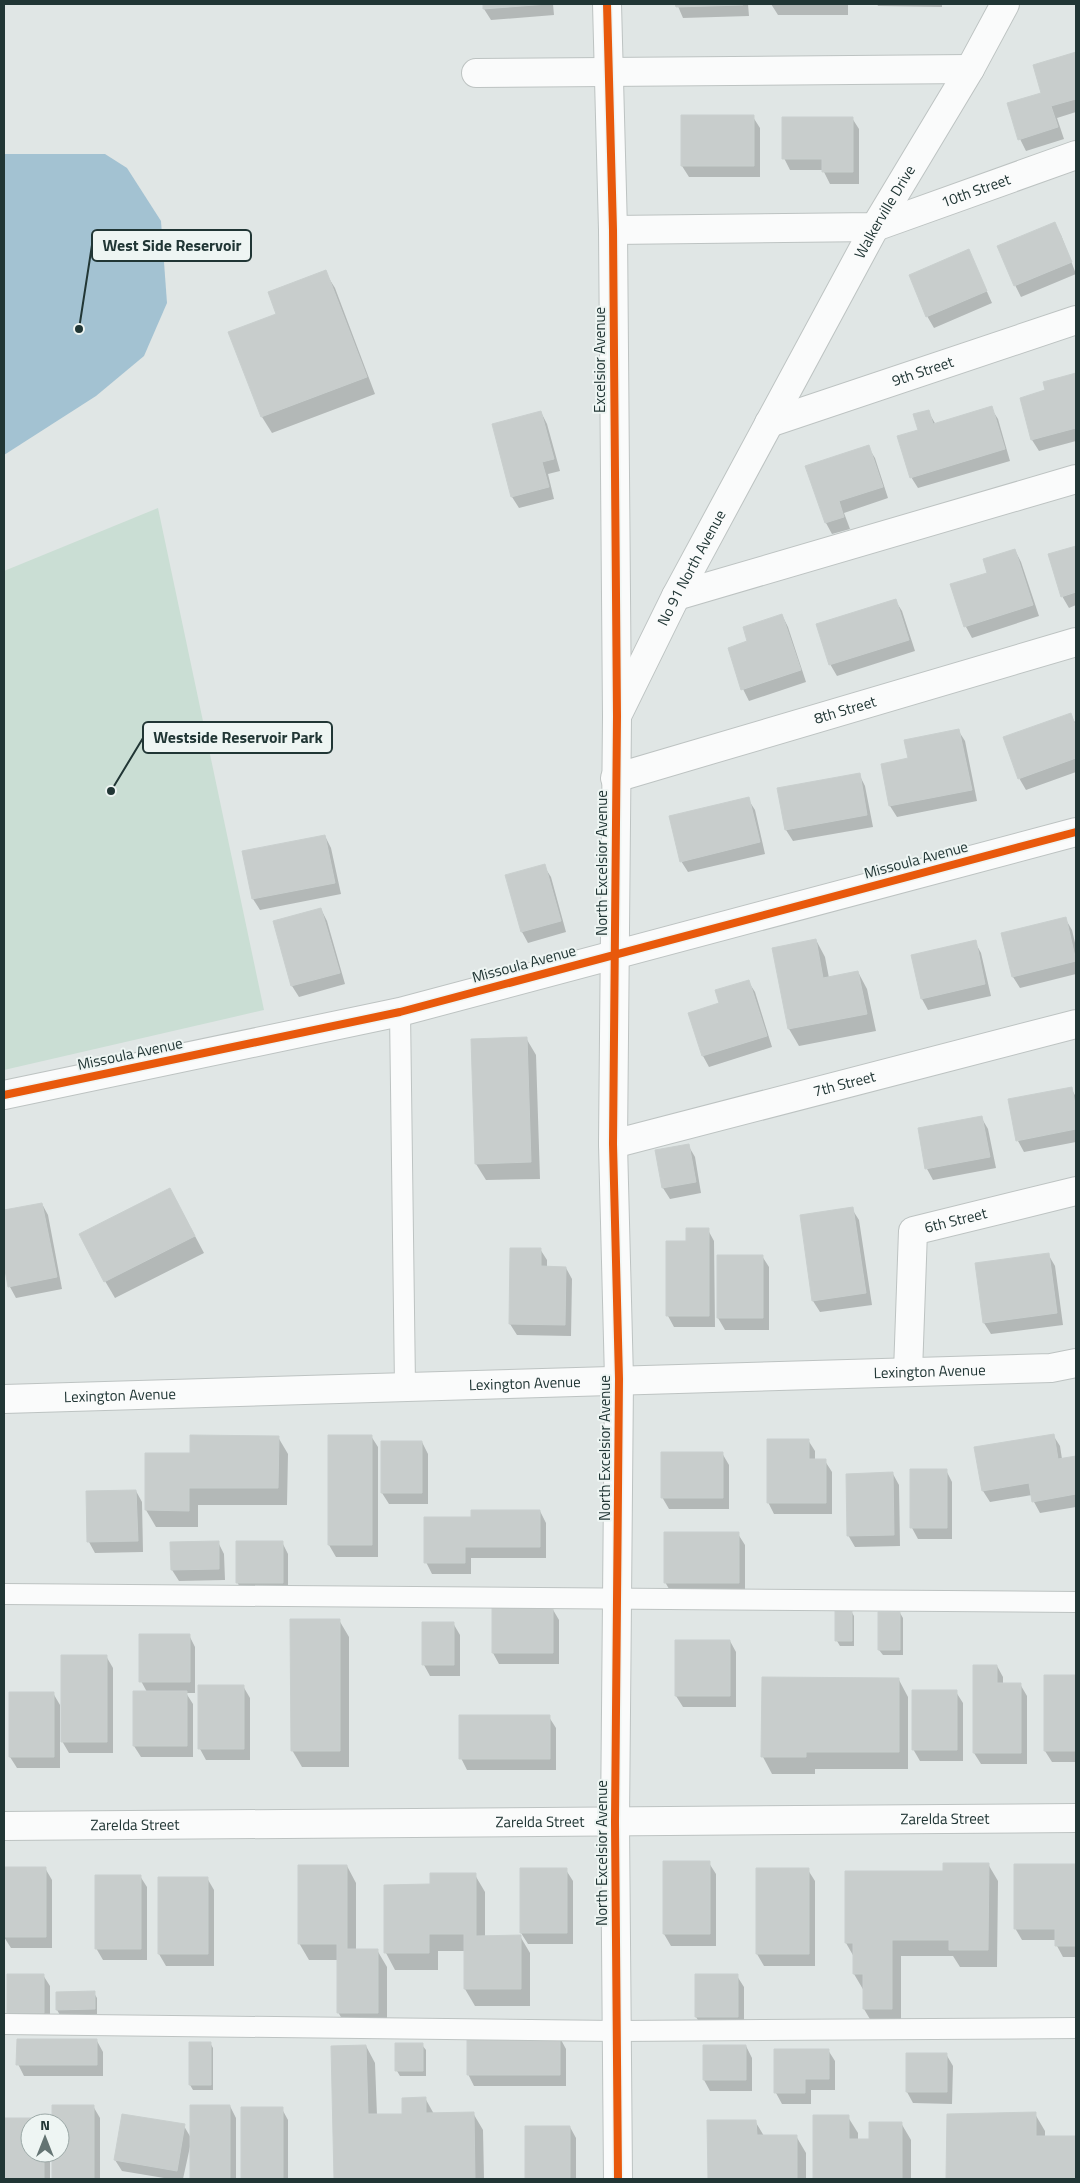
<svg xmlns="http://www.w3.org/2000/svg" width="1080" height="2183" font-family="'Titillium Web',sans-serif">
<rect width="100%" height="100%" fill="#e0e6e5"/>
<path fill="#caded4" d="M158,508L264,1010L4,1070V571Z"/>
<path fill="#a3c2d2" d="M4,154H105L127,168L161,221L167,303L144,356L96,396L4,455Z"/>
<path fill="#0003" d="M484,4H553L554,15L491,20L484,9Z
M677,4H748L749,16L683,18Z
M771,4H848V15H778Z
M877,4H942V7L878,6Z
M1076,53V112L1057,118L1064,139L1026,151L1020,139L1043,93L1035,66Z
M753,117L760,128V177H689L682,166Z
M852,118L859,129V184H830L823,170H790L784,158Z
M1055,224L1061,235L1076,274L1021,297L1015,285Z
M969,251L992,303L934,328L927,316Z
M325,272L335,288L375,394L272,433L262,417L278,315Z
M1076,374V441L1039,451L1032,440L1047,391L1045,383Z
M991,408L998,419L1010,461L918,488L911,477L919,431L928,411L936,425Z
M541,412L547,424L560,471L548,474L554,499L519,508L512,497Z
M868,447L875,458L888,498L844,513L850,529L832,534L826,523Z
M1076,547V605L1069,608L1062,596L1050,555Z
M1015,550L1021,562L1039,616L972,638L966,627L952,585L988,574Z
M895,600L902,611L915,651L837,676L830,664Z
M782,615L788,627L806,682L749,701L743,689L749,642Z
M1070,714L1076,724V772L1026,790L1019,778Z
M958,730L965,741L977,801L897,817L890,806L882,765L909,759Z
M859,774L865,786L873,827L793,841L786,830Z
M748,799L755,810L765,854L688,872L681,861Z
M325,836L331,848L341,894L260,910L253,899Z
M544,866L551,877L566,932L528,943L522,932Z
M321,909L327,921L345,984L299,997L292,986L275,922Z
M1065,918L1072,930L1076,947V974L1020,988L1013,977L1002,934Z
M816,940L825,957L829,978L858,972L867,989L876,1031L799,1046L789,1029Z
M975,942L981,953L991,996L928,1010L922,999Z
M748,981L755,992L772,1047L709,1067L703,1056L720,1004Z
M526,1038L536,1055L540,1179L486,1180L476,1164Z
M1071,1088L1076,1097V1142L1024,1152L1018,1141Z
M981,1117L988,1129L996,1168L933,1180L927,1169Z
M688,1145L695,1157L701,1193L670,1199L663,1188L656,1151Z
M170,1189L204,1253L115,1298L105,1281Z
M42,1204L48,1215L62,1289L16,1298L10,1287L4,1257V1212Z
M852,1209L859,1220L872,1305L820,1312L813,1301L801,1216Z
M708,1230L714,1241L715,1327H674L668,1316L688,1243Z
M540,1249L547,1260V1267L566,1268L572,1279L571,1336L517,1335L510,1324Z
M1048,1254L1055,1266L1063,1325L991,1334L984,1323Z
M718,1256H762L769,1267V1330H725L718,1318Z
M1053,1435L1060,1446L1062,1459L1076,1457V1507L1040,1513L1034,1502L1032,1495L990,1502L983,1491L976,1448Z
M329,1436H371L378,1447V1557H336L329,1545Z
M278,1437L288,1454L287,1505H198V1527H156L146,1510L191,1454Z
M808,1440L815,1451V1461H825L832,1472V1514H774L768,1502Z
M422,1442L428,1454V1504H389L382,1493Z
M722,1453L729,1465V1509H669L662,1497Z
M946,1470L952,1482V1539H918L912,1528Z
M893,1474L899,1485L900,1546L855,1547L848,1535Z
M136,1491L142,1502L143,1552L95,1553L89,1542Z
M540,1511L546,1523V1558H471V1574H432L426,1562Z
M738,1534L745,1545V1594H672L665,1582Z
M218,1542L224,1554L225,1580L179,1581L172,1570Z
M282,1542L288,1554V1594H244L237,1582Z
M552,1608L559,1620V1664H499L493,1653Z
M851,1611L854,1616V1646H840L837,1641Z
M879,1613H900L903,1618V1655H883L879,1650Z
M339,1620L349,1637V1767H302L292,1750Z
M453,1623L460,1635V1676H430L424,1665Z
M189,1635L195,1647V1693H186L193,1704V1757H141L134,1746L147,1692L141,1681Z
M730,1641L736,1652V1707H683L676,1696Z
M106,1656L113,1668V1753H69L62,1741Z
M997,1666L1003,1677V1684H1020L1027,1696V1764H981L974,1753Z
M1045,1676H1076V1762H1052L1045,1751Z
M899,1680L908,1697V1769H815V1774H772L763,1757Z
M243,1686L250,1698V1760H206L200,1749Z
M956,1692L963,1703V1761H920L913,1749Z
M53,1693L60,1705V1768H17L10,1757Z
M549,1717L556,1728V1770H467L461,1758Z
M664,1863H709L716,1874V1946H671L664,1934Z
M988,1864L998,1881L997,1967H960L953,1956H901V2026H874L864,2009V1991L854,1974V1957L846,1943L944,1872Z
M1015,1865H1076V1957H1063L1057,1946V1940H1022L1015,1928Z
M347,1866L356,1883V1950H377L387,1967V2029H348L338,2012V1960H309L299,1943Z
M45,1868L52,1880V1948H11L4,1937Z
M566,1870L573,1881V1944H528L521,1933Z
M757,1870H808L815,1881V1966H764L757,1954Z
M475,1875L485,1892V1937L520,1936L530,1953V2006H475L465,1989V1951H438V1970H395L386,1953L431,1885Z
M140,1876L147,1887V1960H103L96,1948Z
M159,1878H207L214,1890V1966H166L159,1954Z
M43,1975L50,1986V2024H15L8,2013Z
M737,1976L744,1987V2028H703L696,2017Z
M57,1993H94L97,1998V2014L60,2015L57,2010Z
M560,2038L566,2049V2086H474L468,2074Z
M97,2041L103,2052V2076H24L18,2064Z
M210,2043L213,2048V2090H193L190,2085Z
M397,2045H422L426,2050V2076H400L397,2071Z
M366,2046L375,2063L377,2115H403L425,2098L434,2114L473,2113L483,2130L484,2179H335L333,2047Z
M746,2046L752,2058V2091H710L704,2080Z
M828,2050L835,2061V2090H811V2104H782L776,2093Z
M946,2054L953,2066L952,2104L913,2103L907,2092Z
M93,2106L100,2118V2179H54V2153H60V2123H54Z
M230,2106L236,2118V2179H191V2142L183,2179H170L122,2171L115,2160L184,2126L191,2138Z
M242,2109H282L288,2120V2179H242Z
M1035,2114L1045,2131V2138H1076V2179H947L948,2115Z
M815,2117H848L858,2133V2140H870L901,2123L911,2140V2179H815Z
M4,2119H43L45,2123H30V2153H50V2179H4Z
M755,2121L764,2136H796L806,2153V2179H709V2122Z
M527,2127H570L576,2138V2179H527Z"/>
<path fill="#c8cdcc" stroke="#c9cfce" d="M483,4H548L483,9Z
M675,4H743V5L676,7Z
M1076,52V99L1051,106L1058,127L1018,140L1007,103L1041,93L1033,65Z
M681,115H754V166H681Z
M782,117H853V172H822V159H782Z
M1055,222L1072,262L1014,286L997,246Z
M969,249L987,291L926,317L909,275Z
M326,270L367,377L261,417L228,332L276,314L268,292Z
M1076,373V428L1031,440L1020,398L1045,390L1043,382Z
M992,406L1005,449L910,478L897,436L918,430L913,414L929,410L933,424Z
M541,411L554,459L542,462L549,487L511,497L492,424Z
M869,445L883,487L839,501L844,517L825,523L805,466Z
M1076,546V592L1061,597L1048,554Z
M1015,549L1033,605L964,627L950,584L987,573L983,559Z
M896,599L909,640L829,665L816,624Z
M782,614L801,670L741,690L728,648L747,641L743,627Z
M1071,713L1076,728V758L1018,779L1003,737Z
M959,729L972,790L889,806L881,764L908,758L904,740Z
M860,773L867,815L785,830L777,788Z
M749,797L760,842L680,862L669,816Z
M325,835L335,883L252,899L242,851Z
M545,864L561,921L521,932L505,875Z
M321,908L340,973L291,986L273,921Z
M1066,917L1076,961L1012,977L1001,933Z
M816,939L823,978L858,971L867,1014L788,1029L772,948Z
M976,940L985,984L921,999L911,955Z
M749,980L767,1036L702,1056L688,1013L719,1003L715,990Z
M527,1037L531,1162L475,1164L471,1039Z
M1072,1087L1076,1110V1129L1016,1141L1008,1099Z
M982,1116L990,1157L925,1169L918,1128Z
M689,1144L696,1182L662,1188L655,1150Z
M170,1188L195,1236L104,1282L79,1234Z
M42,1203L57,1277L8,1287L4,1264V1210Z
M853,1207L866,1293L812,1301L800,1215Z
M686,1228H709V1316H666V1241H686Z
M510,1248H541V1266L566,1267L565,1325L509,1324Z
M1049,1253L1057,1313L983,1323L975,1263Z
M717,1255H763V1318H717Z
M1054,1434L1058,1459L1076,1456V1494L1032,1502L1029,1483L982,1491L974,1447Z
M190,1435L279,1436L278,1488H189V1511L145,1510V1453H190Z
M328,1435H372V1545H328Z
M767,1439H809V1459H826V1503H767Z
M381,1441H422V1493H381Z
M661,1452H723V1498H661Z
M910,1469H947V1528H910Z
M893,1472L894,1535L847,1536L846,1474Z
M136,1490L138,1541L87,1542L86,1491Z
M471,1510H540V1547H465V1563H424V1517H471Z
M664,1532H739V1583H664Z
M219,1541V1569L171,1570L170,1542Z
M236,1541H283V1583H236Z
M492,1607H553V1653H492Z
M835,1609H852V1641H835Z
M878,1612H900V1650H878Z
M290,1619H340V1751H291Z
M422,1622H454V1665H422Z
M139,1634H190V1682H139Z
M675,1640H730V1696H675Z
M61,1655H107V1742H61Z
M973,1665H997V1683H1021V1753H973Z
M1044,1675H1076V1751H1044Z
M762,1677L899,1678V1752H806V1757H761Z
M198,1685H244V1749H198Z
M912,1690H957V1750H912Z
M133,1691H187V1746H133Z
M9,1692H54V1757H9Z
M459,1715H550V1759H459Z
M663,1861H710V1934H663Z
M943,1863H989L988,1950H949V1940H892V2009H863V1974H853V1943H845V1871H943Z
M1014,1864H1076V1946H1055V1929H1014Z
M298,1865H347V1949H378V2013H337V1944H298Z
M4,1867H46V1937H4Z
M520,1868H567V1933H520Z
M756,1868H809V1954H756Z
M430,1873H476V1936L521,1935V1989H464V1934H429V1953H384V1885L430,1884Z
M95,1875H141V1949H95Z
M158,1877H208V1954H158Z
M7,1974H44V2013H7Z
M695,1974H738V2017H695Z
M95,1991V2009L56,2010V1992Z
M467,2037H560V2075H467Z
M17,2039H97V2065H16Z
M189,2042H211V2085H189Z
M395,2043H423V2071H395Z
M366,2045L368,2114H402V2098L426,2097V2113L474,2112L475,2179H334L331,2046Z
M703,2045H746V2080H703Z
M774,2049H829V2079H805V2093H774Z
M906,2053H947V2092H906Z
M52,2105H94V2179H52V2153H60V2123H52Z
M190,2105H230V2179H190Z
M241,2107H283V2179H241Z
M1036,2112V2136H1076V2179H946L947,2114Z
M122,2114L185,2124L177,2171L114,2160Z
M813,2115H849V2139H869V2122H902V2179H813Z
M4,2118H44V2123H30V2153H44V2179H4Z
M707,2120H756L757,2135H797V2179H708Z
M525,2126H570V2179H525Z"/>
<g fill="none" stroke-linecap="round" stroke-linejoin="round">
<g stroke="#bdc3c2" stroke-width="22">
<path id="service" d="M400,1012L405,1386
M4,1594L1076,1602
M4,2024L617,2031L1076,2028"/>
</g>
<g stroke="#bdc3c2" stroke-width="30">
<g id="minor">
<path d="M607,4L613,230L617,716"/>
<path d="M476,73L970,69"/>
<path id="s1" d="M613,230L875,227L1076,155"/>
<path id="s2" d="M769,423L1076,320"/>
<path d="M676,596L1076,479"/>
<path id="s3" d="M615,778L1076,642"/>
<path d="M4,1095L400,1012L1076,832"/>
<path id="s4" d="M613,1144L1076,1024"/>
<path id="s5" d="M908,1372L913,1231L1076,1191"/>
<path id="s6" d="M4,1399L1051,1368L1076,1363"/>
<path id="s7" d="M4,1826L1076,1818"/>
</g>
</g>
<g stroke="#bdc3c2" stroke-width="30">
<g id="tertiary">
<path id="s8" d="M618,2179L615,1822L619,1379L613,1144L617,716L676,596L875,227L970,69L1005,4"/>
</g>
</g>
<use href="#service" stroke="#fafbfb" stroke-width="20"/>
<use href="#minor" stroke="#fafbfb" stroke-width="28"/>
<use href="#tertiary" stroke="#fafbfb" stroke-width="28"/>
<g stroke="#eef5f3" stroke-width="11">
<path id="cycleway" d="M607,4L613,230L617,716L613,1144L619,1379L615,1822L618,2179
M4,1095L400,1012L1076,832"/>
</g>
<use href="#cycleway" stroke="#e8590c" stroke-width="8"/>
</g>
<g text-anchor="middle" stroke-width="4" stroke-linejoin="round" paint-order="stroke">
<g font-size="15" fill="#213635" stroke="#eef5f3">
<text dy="5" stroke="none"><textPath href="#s1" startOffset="369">10th Street</textPath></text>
<text dy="5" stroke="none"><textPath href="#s8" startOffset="2034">Walkerville Drive</textPath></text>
<text transform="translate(600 360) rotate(-90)" y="5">Excelsior Avenue</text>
<text dy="5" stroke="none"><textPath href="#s2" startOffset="162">9th Street</textPath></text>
<text dy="5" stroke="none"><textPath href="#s8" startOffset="1629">No 91 North Avenue</textPath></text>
<text dy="5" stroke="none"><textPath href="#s3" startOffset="240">8th Street</textPath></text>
<text transform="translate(916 860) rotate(-15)" y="5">Missoula Avenue</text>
<text transform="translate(602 863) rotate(-90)" y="5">North Excelsior Avenue</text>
<text transform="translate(524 964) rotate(-15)" y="5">Missoula Avenue</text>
<text transform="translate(130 1054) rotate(-12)" y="5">Missoula Avenue</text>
<text dy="5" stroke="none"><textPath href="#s4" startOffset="239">7th Street</textPath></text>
<text dy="5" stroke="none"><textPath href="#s5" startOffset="185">6th Street</textPath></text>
<text dy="5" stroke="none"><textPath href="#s6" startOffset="926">Lexington Avenue</textPath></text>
<text dy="5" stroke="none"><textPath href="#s6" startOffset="521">Lexington Avenue</textPath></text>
<text dy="5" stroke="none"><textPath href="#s6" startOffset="116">Lexington Avenue</textPath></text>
<text transform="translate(605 1448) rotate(-90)" y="5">North Excelsior Avenue</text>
<text dy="5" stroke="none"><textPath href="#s7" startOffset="941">Zarelda Street</textPath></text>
<text dy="5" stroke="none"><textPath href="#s7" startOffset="536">Zarelda Street</textPath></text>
<text dy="5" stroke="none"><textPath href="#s7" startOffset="131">Zarelda Street</textPath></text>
<text transform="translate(602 1853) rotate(-90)" y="5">North Excelsior Avenue</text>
</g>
</g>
<path fill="none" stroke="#213635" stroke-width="2" d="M79 329L92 245M111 791L143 738"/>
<g fill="#213635" stroke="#eef5f3" stroke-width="2">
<circle cx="79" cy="329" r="5"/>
<circle cx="111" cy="791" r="5"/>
</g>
<g fill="#eef5f3" stroke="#213635" stroke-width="2">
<rect x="92" y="230" width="159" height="31" rx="5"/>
<rect x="143" y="722" width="189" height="31" rx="5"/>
</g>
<g font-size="16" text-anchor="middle" font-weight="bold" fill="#213635">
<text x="172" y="251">West Side Reservoir</text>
<text x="238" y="743">Westside Reservoir Park</text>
</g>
<rect width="1080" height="2183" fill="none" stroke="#213635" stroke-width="10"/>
<g transform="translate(45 2138)"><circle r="24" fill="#eef5f3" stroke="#9ca9a7"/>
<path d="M0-4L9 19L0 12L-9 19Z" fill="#647473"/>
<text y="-8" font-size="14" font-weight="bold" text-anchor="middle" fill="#213635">N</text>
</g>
</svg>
